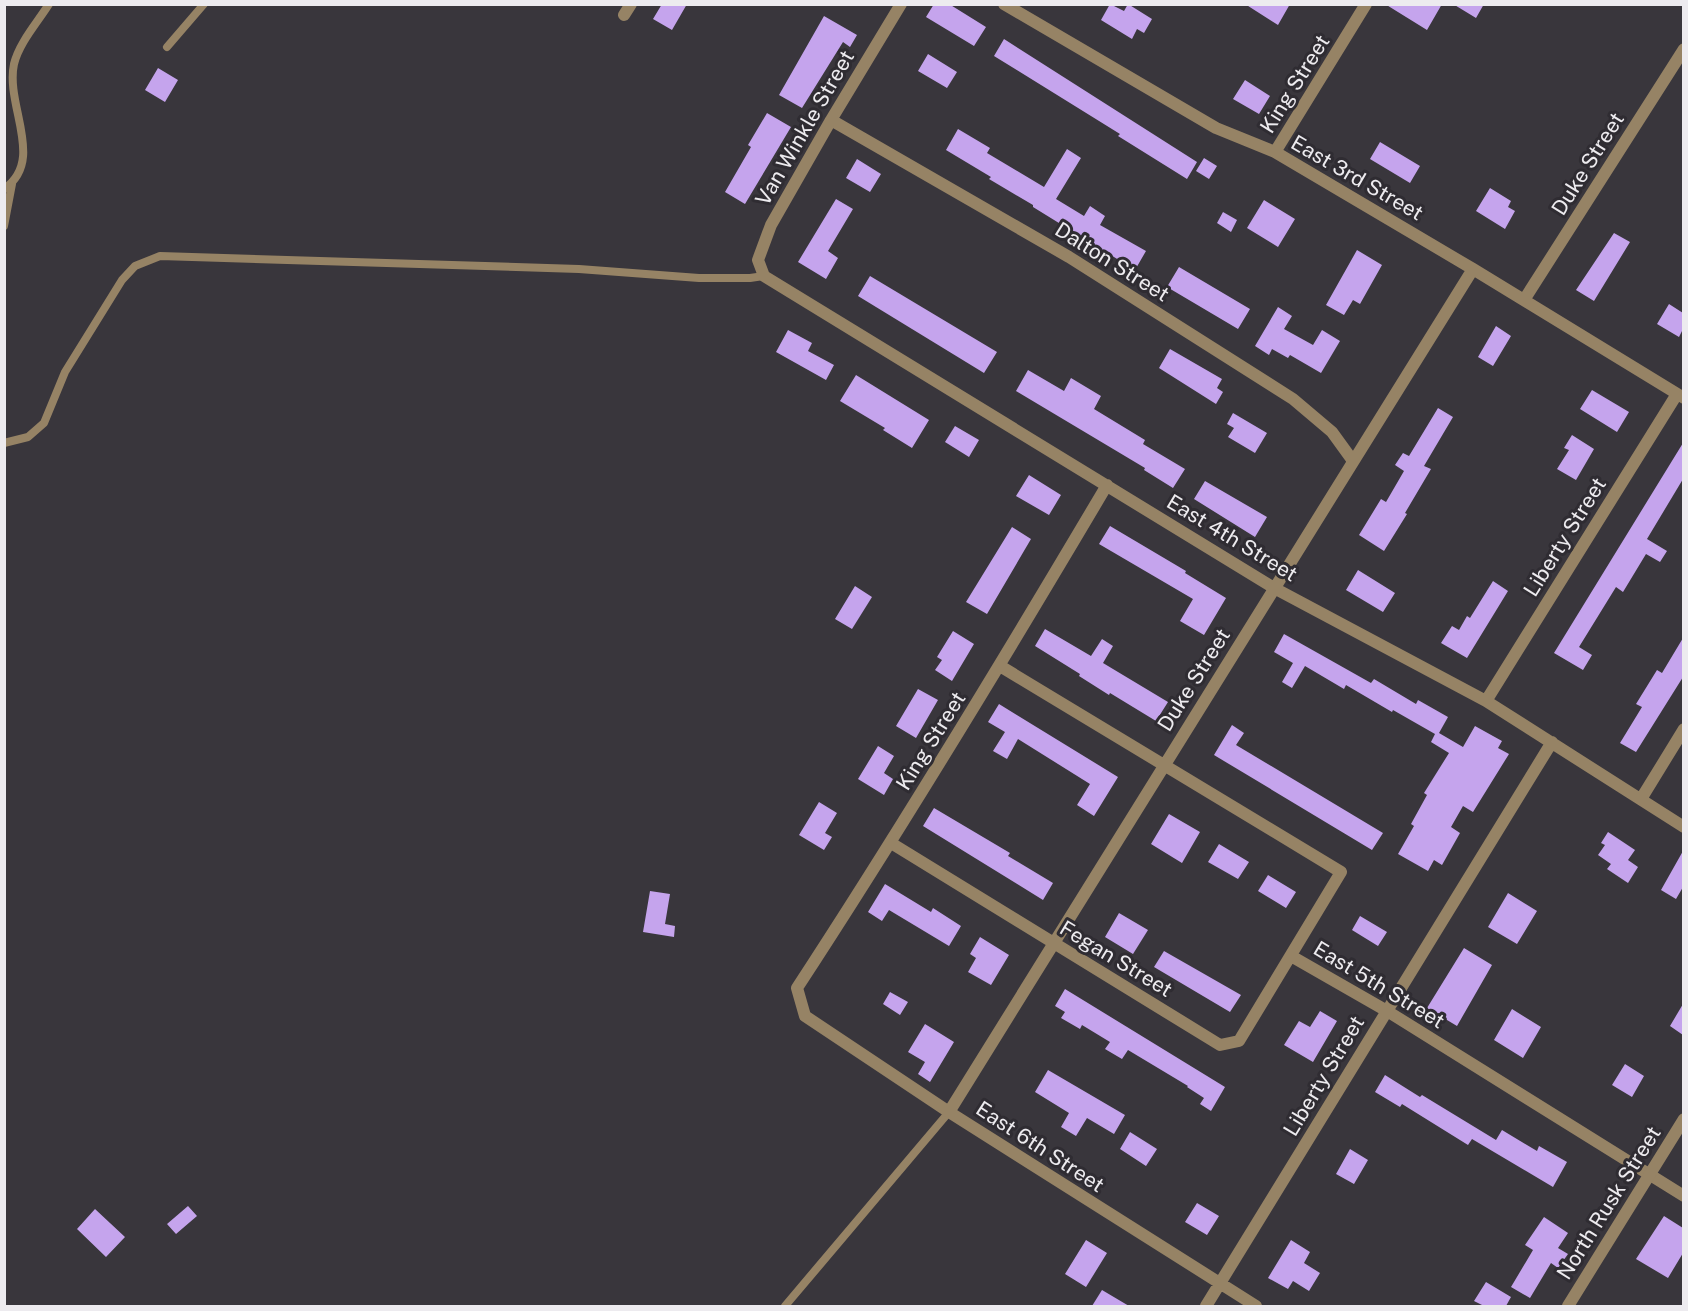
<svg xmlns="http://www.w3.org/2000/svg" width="1688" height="1311" font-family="'Public Sans',sans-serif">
<rect width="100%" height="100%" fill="#39363c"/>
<path fill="#c5a4ed" d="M662,4H687L672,30L653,19Z
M934,4H949L986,27L974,46L926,17Z
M1110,4L1124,11L1128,4L1152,19L1144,33L1137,29L1132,39L1101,20Z
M1245,4H1290L1278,25Z
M1385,4H1442L1427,30Z
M1453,4H1484L1476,18Z
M824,16L857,35L850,47L843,42L802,108L779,95Z
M1004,39L1197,162L1187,179L1118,136L1120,134L994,56Z
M928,54L957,72L947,88L918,71Z
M158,68L178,80L165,102L145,90Z
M1245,80L1270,96L1259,114L1233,99Z
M767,113L791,127L745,204L725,192L751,147L748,145Z
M958,129L990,148L987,153L1044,187L1067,149L1081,158L1056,199L1084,216L1090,206L1105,216L1100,225L1146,251L1135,270L1033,207V205L989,179L991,177L946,150Z
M1380,142L1420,166L1410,183L1370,159Z
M1204,158L1217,166L1209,179L1196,171Z
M857,159L881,174L870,192L846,178Z
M1490,188L1511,201L1508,207L1515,211L1505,229L1476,211Z
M836,199L853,209L828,251L838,258L826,279L798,262Z
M1264,200L1295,219L1278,247L1247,228Z
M1223,212L1237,220L1231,232L1217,223Z
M1614,233L1630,242L1594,301L1576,290Z
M1357,250L1382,265L1360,304L1353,300L1344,315L1326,305Z
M1179,267L1250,309L1238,329L1167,287Z
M870,276L997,352L984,373L858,296Z
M1669,304L1683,313V329L1679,337L1657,324Z
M1278,307L1292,316L1284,329L1313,345L1322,330L1340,341L1321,373L1290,355L1288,358L1272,349L1269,355L1255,346Z
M1496,326L1511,336L1493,366L1478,357Z
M788,330L812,343L808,351L834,365L826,380L776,352Z
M1170,349L1222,379L1217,388L1223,392L1216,404L1159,368Z
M1028,370L1064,391L1071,378L1101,396L1094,409L1145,440L1143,444L1185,469L1173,488L1144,470L1145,468L1016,391Z
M856,375L929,420L912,448L883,430L885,428L840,401Z
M1592,390L1629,412L1617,432L1580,409Z
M1438,408L1453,417L1424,466L1431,469L1405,513L1407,514L1384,551L1359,535L1381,499L1386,502L1404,471L1395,465L1403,453L1409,456Z
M1233,413L1267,433L1255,453L1228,437L1234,428L1227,424Z
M955,426L979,440L969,457L945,442Z
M1572,435L1594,449L1576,480L1557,469L1569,450L1564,448Z
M1683,443V479L1647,539L1667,551L1660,562L1646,554L1623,592L1616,587L1579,647L1592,655L1583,670L1554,653Z
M1029,475L1061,495L1049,515L1016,496Z
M1205,481L1267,517L1255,537L1194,499Z
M1110,526L1186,571L1185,573L1226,598L1204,635L1180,621L1193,599L1099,544Z
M1012,527L1031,539L987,614L966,602Z
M1358,570L1395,593L1383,612L1346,590Z
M1493,581L1508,591L1467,658L1441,643L1452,626L1459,630L1467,616L1470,618Z
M855,586L872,597L852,629L835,619Z
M1045,629L1091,656L1102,639L1113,646L1103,663L1168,702L1156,721L1110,693L1109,695L1079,676L1080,674L1035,646Z
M953,631L974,644L952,681L935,670L942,660L937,657Z
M1284,634L1371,683L1374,679L1416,704L1418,700L1448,717L1439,733L1463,747L1475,726L1502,741L1498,748L1509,754L1473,812L1463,806L1451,827L1460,833L1442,865L1434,860L1428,871L1398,854L1414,826L1411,824L1427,795L1424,793L1449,753L1431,742L1435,734L1393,710L1392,712L1346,685L1344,689L1305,666L1292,688L1282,682L1293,663L1274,652Z
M1683,638V677L1636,752L1620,743L1642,707L1636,704L1657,670L1662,673Z
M918,689L938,700L916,738L896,726Z
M999,704L1118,777L1094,816L1077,805L1090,784L1018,739L1007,759L993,751L1005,732L988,722Z
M1232,725L1244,733L1236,745L1383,833L1372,850L1214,755Z
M878,746L894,756L884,773L893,779L884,795L858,779Z
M819,802L837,813L825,833L832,837L824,850L799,835Z
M934,808L1010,853L1008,856L1053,883L1043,900L923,826Z
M1169,814L1200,832L1182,863L1151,844Z
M1608,832L1635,850L1628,860L1638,867L1628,883L1607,869L1611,864L1598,855L1605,845L1601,843Z
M1219,844L1249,862L1238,879L1208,862Z
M1683,851V887L1676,899L1661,890Z
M1268,875L1296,892L1286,908L1258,891Z
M885,884L931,912L933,908L961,926L949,946L889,910L882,921L868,912Z
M650,891L670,894L665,924L675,926L674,937L643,932Z
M1508,893L1537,911L1517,944L1488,927Z
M1119,913L1148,930L1133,954L1105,937Z
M1360,916L1387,932L1378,946L1352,930Z
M980,937L1009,955L991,985L968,972L976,958L970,954Z
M1464,948L1492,965L1457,1026L1427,1008Z
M1164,951L1241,995L1230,1012L1154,967Z
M1065,989L1225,1087L1211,1111L1200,1104L1204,1098L1187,1087L1188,1086L1128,1050L1122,1059L1105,1049L1110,1042L1082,1025L1080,1029L1061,1018L1065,1012L1055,1006Z
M890,992L908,1002L900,1015L883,1004Z
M1683,1004V1035L1670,1026Z
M1512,1009L1541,1027L1523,1058L1494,1040Z
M1320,1011L1337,1021L1313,1062L1284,1045L1299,1021L1310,1027Z
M925,1024L954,1042L930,1082L918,1074L925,1062L908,1052Z
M1625,1064L1644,1076L1632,1097L1612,1085Z
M1048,1070L1125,1115L1114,1134L1087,1118L1076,1136L1061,1127L1069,1113L1035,1092Z
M1385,1075L1420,1097L1422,1095L1496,1140L1502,1130L1537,1151L1539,1146L1567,1162L1553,1187L1472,1139L1468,1145L1402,1104L1400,1107L1375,1092Z
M1130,1132L1157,1149L1146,1166L1120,1149Z
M1350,1149L1368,1160L1354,1184L1336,1174Z
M1197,1203L1219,1216L1207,1235L1185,1222Z
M188,1206L197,1216L176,1234L167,1224Z
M95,1209L125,1237L106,1257L77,1229Z
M1664,1216L1683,1228V1253L1668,1278L1636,1259Z
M1544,1217L1568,1233L1558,1248L1568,1254L1558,1268L1551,1263L1530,1298L1511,1287L1533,1250L1525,1245Z
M1086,1240L1107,1253L1086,1287L1065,1274Z
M1291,1240L1310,1252L1304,1263L1320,1273L1309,1291L1293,1281L1288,1289L1268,1278Z
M1486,1282L1511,1297L1506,1306H1484L1474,1301Z
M1102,1290L1129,1306H1092Z"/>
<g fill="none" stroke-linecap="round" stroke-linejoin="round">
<path stroke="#968365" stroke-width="8" d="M167,47L204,4
M4,189C46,160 5,106 14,64C19,43 37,23 49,4
M4,226L12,184
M4,443L28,437L44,423L65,372L122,280L135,266L160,256L579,269L699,278H750L764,276
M785,1306L949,1112"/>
<path stroke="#968365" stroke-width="12" d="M901,4L831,120L771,225L758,260L764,276L1274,588L1486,701L1684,827
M1004,4L1216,128L1275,152L1473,269L1684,398
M831,120L1069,257L1293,399L1332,432L1353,461
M1275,152L1366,4
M1524,300L1684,49
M1107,485C1007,654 905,823 797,988L805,1016L949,1112L1256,1306
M1486,701L1677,394
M1641,799L1684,729
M891,843L1220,1045L1239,1041L1341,872L1000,666
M1291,956L1387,1011L1684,1196
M949,1112L1473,269
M1206,1306L1552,742"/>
<path stroke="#968365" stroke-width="12" d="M624,15L631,4
M1568,1306L1684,1119"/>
</g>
<g text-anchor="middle" stroke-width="6" stroke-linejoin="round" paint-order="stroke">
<g font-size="21" fill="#edebef" stroke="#2f2c32">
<text transform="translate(1295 84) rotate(-58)" y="7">King Street</text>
<text transform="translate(805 128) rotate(-60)" y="7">Van Winkle Street</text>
<text transform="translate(1588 164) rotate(-58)" y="7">Duke Street</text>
<text transform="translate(1357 178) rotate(30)" y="7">East 3rd Street</text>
<text transform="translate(1112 262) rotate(32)" y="7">Dalton Street</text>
<text transform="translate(1565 537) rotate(-58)" y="7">Liberty Street</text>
<text transform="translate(1232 538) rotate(31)" y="7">East 4th Street</text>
<text transform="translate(1194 680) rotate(-58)" y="7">Duke Street</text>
<text transform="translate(931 741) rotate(-58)" y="7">King Street</text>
<text transform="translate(1116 959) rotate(31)" y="7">Fegan Street</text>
<text transform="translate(1379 985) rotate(31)" y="7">East 5th Street</text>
<text transform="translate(1324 1076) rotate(-59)" y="7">Liberty Street</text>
<text transform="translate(1040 1147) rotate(33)" y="7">East 6th Street</text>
<text transform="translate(1609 1203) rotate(-58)" y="7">North Rusk Street</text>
</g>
</g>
<rect width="1688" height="1311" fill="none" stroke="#edebef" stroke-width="12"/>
</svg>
